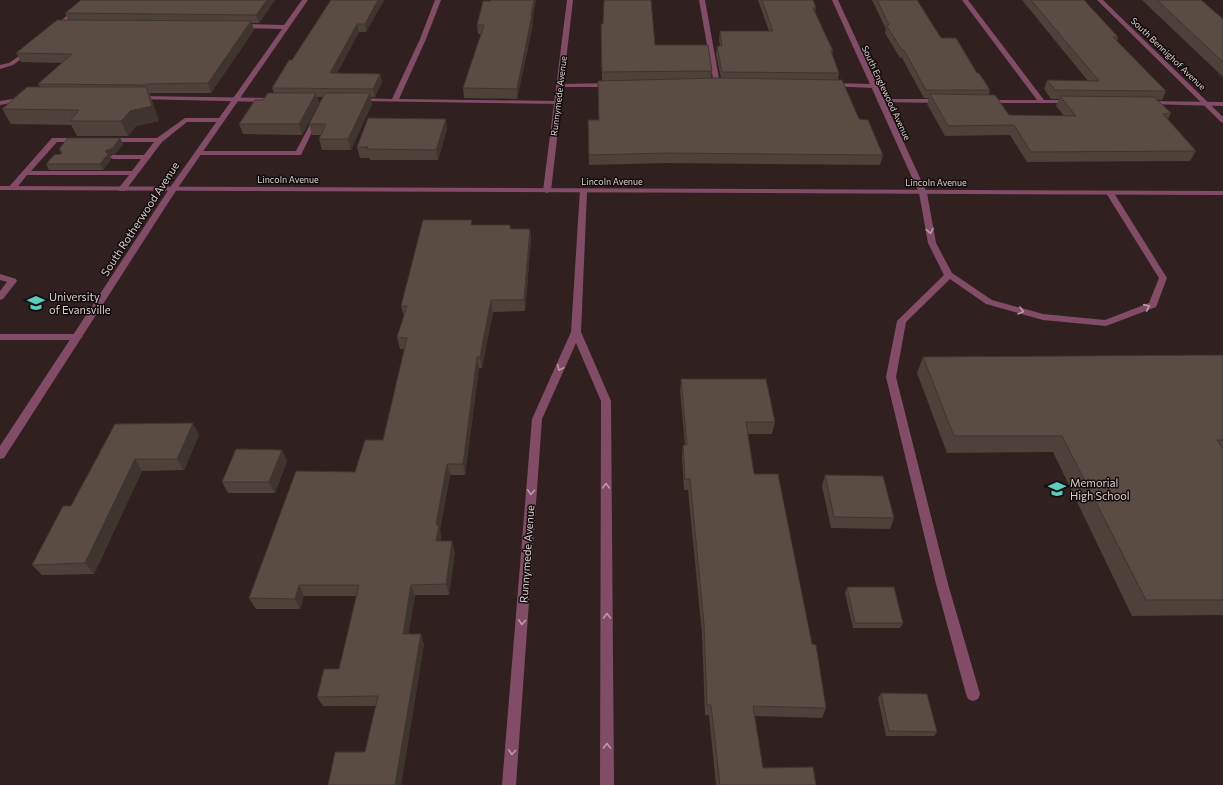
<svg xmlns="http://www.w3.org/2000/svg" width="1223" height="785" font-family="Commissioner,sans-serif">
<rect width="100%" height="100%" fill="#302120"/>
<g fill="none" stroke-linecap="round" stroke-linejoin="round">
<path fill="#824c67" fill-rule="evenodd" d="M84,0H90L57,30H53V28Z
M435,0H441L426,39L399,99L558,101L561,103L560,104L356,101V99L358,98L392,99L420,39Z
M699,0H705L720,84L717,86L714,84Z
M962,0H968L1044,100H1071L1073,101V103H985V101L987,100H1037Z
M29,49L32,51L31,52L13,65L0,69V65L9,63Z
M831,83L873,84L876,86L873,88L829,86V84Z
M561,84L611,83L614,85L611,87H559V85Z
M138,96L268,98L271,100L268,102L136,99V97Z
M25,97L27,98V100L0,105V101Z
M880,99H941L944,101L941,103L878,102L877,101Z
M1147,101L1223,102V106L1145,104L1144,103Z
M315,115L320,116L301,155H199L195,153L199,151H296Z
M185,118H221L224,120L221,122H187L162,142L125,191H119L118,189L129,175H27L15,190H12L8,188L52,138H79L83,140L79,142H57L31,171H132L141,159H113L109,157L113,155H144L154,142H106V138H157Z
M920,191H923L927,193L936,243L952,273L992,300L1043,314L1105,320L1149,303L1159,278L1106,193L1110,191L1114,193L1167,278L1156,307L1106,326L1043,320L986,304L950,279L906,322L896,377L948,584L980,694L978,699L973,701L968,699L966,694L936,584L886,377L897,321L944,275L928,243L919,193Z
M0,274L16,279L17,281L3,299L0,300V291L7,282L0,280Z
M0,334H78L83,337L78,340H0Z"/>
<path fill="#824c67" fill-rule="evenodd" d="M302,0H308L177,189L4,458L0,459V446L169,189L282,29L240,28L237,26L240,24L284,25Z
M567,0H573L551,191L547,193L543,191Z
M832,0H838L927,193L926,195H923L919,193Z
M1097,0H1103L1223,117V123L1221,122Z
M580,190H586L587,192L581,332L611,401L614,785H600L601,401L576,343L542,419L516,785H502L532,419L571,332Z"/>
<path fill="#824c67" fill-rule="evenodd" d="M0,186L1223,191V195L0,190Z"/>
</g>
<path fill="#4d413a" d="M275,0L259,23H252L254,30L211,93H150V95L159,121L136,126L128,136H77L71,125L11,124L2,109L40,87L38,84L62,63L21,62L16,53L68,20L65,13Z
M331,0H384L366,32H359L337,73L380,74L382,82L375,97H370L372,104L351,150H322L319,139L321,135H312L309,124L323,97H317L319,103L302,135L243,134L239,124L263,100L274,93L272,88L292,60Z
M758,0H813L816,8L815,13L833,51L832,56L839,73L838,80L859,119L883,155L880,165L666,163L589,165L588,120H599L602,81L601,24L655,45L712,71L711,78H721L716,55L717,46H720L719,40L720,31H769Z
M872,0H917L941,38L977,73L990,90L989,95L1009,115L1064,116L1056,106L1059,99H1051L1044,89L1047,80L1088,81L1022,0H1084L1118,37L1117,41L1166,91L1162,100H1157L1171,113L1168,119L1196,151L1190,161L1027,162L1010,135L945,136L927,104L929,98H924L902,58H900L885,33L886,29Z
M1142,0H1201L1223,19V77Z
M490,1L533,18V24L517,99L464,98L463,88L481,34H478L477,25Z
M447,129L438,160H370L369,158H360L357,147Z
M120,138L123,144L115,154L109,156L111,159L103,170H49L46,164L61,154L59,149Z
M473,225H510L511,229H530L531,240L525,311L493,312L482,368H479L465,475H450L440,530L441,536V541L455,552L449,595H415L408,634L424,644L401,785H328L365,752L376,706H323L317,697L339,669L357,596H304L300,609H256L249,598L383,440L404,349H400L397,337L404,317L401,306Z
M1223,355V615L1132,616L1053,452L947,453L917,373L923,357Z
M681,379L775,422L772,434H748L754,474L812,644L826,708L822,718L755,716L763,768L816,785H716L709,715H705L702,634L688,490H684L682,457L683,445H685L680,391Z
M115,424L199,435L184,470L142,471L94,574L42,575L32,565L71,506Z
M282,450L287,461L275,493H228L222,482Z
M825,475L894,518L890,529L831,528L822,486Z
M847,587L903,623L900,628H853L845,593Z
M881,693L937,732L934,736H886L878,698Z"/>
<path fill="#3f352f" d="M267,0H275L259,23L256,15Z
M378,0H384L366,32L365,24Z
M534,0H536L533,18V24L517,99V89Z
M251,21L254,30L211,93L208,83Z
M357,24L359,32L332,82L330,73Z
M380,74L382,82L375,97L373,89Z
M146,87L152,102L159,121L136,126L128,136L121,121Z
M316,93L319,103L302,135L299,124Z
M370,93L372,104L351,150L348,139Z
M446,119L447,129L438,160L436,150Z
M120,138L123,144L115,154L109,156L111,159L103,170L100,164L105,151Z
M530,229L531,240L525,311L524,300Z
M491,300L493,312L482,368L480,357Z
M477,357L479,368L465,475L463,464Z
M193,423L199,435L184,470L177,459Z
M282,450L287,461L275,493L269,482Z
M135,459L142,471L94,574L85,563Z
M447,464L450,475L440,530L441,536L439,552L436,541V525Z
M452,541L455,552L449,595L446,584Z
M299,585L304,596L300,609L295,599Z
M411,585L415,595L407,644L403,634Z
M421,634L424,644L401,785H395Z"/>
<path fill="#5a4c43" stroke="#3f352f" d="M81,0H267L256,15L65,13Z
M331,0H378L365,24H357L330,73L380,74L373,89L272,88L289,60H292Z
M491,0H534L531,15H532L517,89L463,88L484,25H477L483,1H490Z
M604,0H651L655,45H708L712,71L602,72L601,24H603Z
M762,0H813L816,8H813L833,51H831L839,73L722,72L717,46H722L720,31H773Z
M877,0H917L941,38H956L977,73H979L990,90H926L904,50H902L886,25H889Z
M1031,0H1084L1118,37H1113L1166,91L1055,90L1047,80L1099,81Z
M1157,0H1201L1223,19V62Z
M57,20L251,21L208,83L146,84V85L38,84L72,54L16,53Z
M718,78L842,80L859,119L868,120L883,155L666,153L589,155L588,120H599L598,81Z
M27,87H146L152,106L130,111L121,121H70L79,110L2,109Z
M268,93H316L299,124H239L255,100H263Z
M325,93H370L348,139H319L326,124H309Z
M930,94L995,95L1009,115L1076,116L1060,96L1154,97L1171,113L1163,114L1196,151L1031,152L1014,125L948,126Z
M368,118L446,119L436,150L367,149L368,147H357Z
M68,138H120L113,148L105,151L108,154L100,164H46L54,155L61,154L62,151L59,149Z
M423,220H472L471,225H510V229H530L524,300H491L480,357H477L463,464H447L436,525H439L436,541H452L446,584L411,585L403,634H421L395,785H328L335,752H365L378,696L317,697L324,669H339L359,585H299L295,599L249,598L296,471L355,472L365,440H383L407,338L397,337L407,306H401Z
M1223,355V440H1217L1223,449V600H1146L1062,436H954L923,357Z
M681,379H766L775,422H746L754,474H778L812,644L816,645L826,708L753,706L763,768L813,767L816,785H720L711,705H707L704,624L690,479H685L683,445H687Z
M193,423L177,459H135L85,563L32,565L63,506H71L115,424Z
M236,449L282,450L269,482H222Z
M825,475L883,476L894,518L834,517Z
M847,587H894L903,623H855Z
M881,693L927,694L937,732L889,731Z"/>
<defs><path id="oneway-chevron" d="M-2-3.5L2.5 0L-2 3.5" fill="none" stroke-width="1.6" stroke-linecap="round" stroke-linejoin="round"/></defs>
<g stroke="#b79ca6">
<use href="#oneway-chevron" transform="translate(930 231) rotate(80)"/>
<use href="#oneway-chevron" transform="translate(1147 307) rotate(-24)"/>
<use href="#oneway-chevron" transform="translate(1021 311) rotate(15)"/>
<use href="#oneway-chevron" transform="translate(560 368) rotate(114)"/>
<use href="#oneway-chevron" transform="translate(606 486) rotate(-90)"/>
<use href="#oneway-chevron" transform="translate(531 492) rotate(94)"/>
<use href="#oneway-chevron" transform="translate(607 616) rotate(-90)"/>
<use href="#oneway-chevron" transform="translate(522 622) rotate(94)"/>
<use href="#oneway-chevron" transform="translate(607 746) rotate(-90)"/>
<use href="#oneway-chevron" transform="translate(512 752) rotate(94)"/>
</g>
<defs>
<g id="university-bare" transform="scale(1.38)"><path d="M0-5L7-2L0 1L-7-2ZM-4 1L0 2.5L4 1V4Q0 6-4 4Z" fill="#58cebf" stroke="#130c0c" stroke-width="2.5" paint-order="stroke"/></g>
<g id="school-bare" transform="scale(1.38)"><path d="M0-5L7-2L0 1L-7-2ZM-4 1L0 2.5L4 1V4Q0 6-4 4Z" fill="#58cebf" stroke="#130c0c" stroke-width="2.5" paint-order="stroke"/></g>
</defs>
<g fill-rule="evenodd">
<use href="#university-bare" x="36" y="303"/>
<use href="#school-bare" x="1057" y="489"/>
</g>
<g text-anchor="middle" stroke-width="3" stroke-linejoin="round" paint-order="stroke">
<g font-size="9" fill="#dbd1d0" stroke="#130c0c">
<text transform="translate(1168 54) rotate(44)" y="3">South Bennighof Avenue</text>
<text transform="translate(886 93) rotate(65)" y="3">South Englewood Avenue</text>
<text transform="translate(559 96) rotate(-83)" y="3">Runnymede Avenue</text>
<text x="288" y="183">Lincoln Avenue</text>
<text x="612" y="185">Lincoln Avenue</text>
<text x="936" y="186">Lincoln Avenue</text>
</g>
<g font-size="11" fill="#dbd1d0" stroke="#130c0c">
<text transform="translate(140 219) rotate(-57)" y="4">South Rotherwood Avenue</text>
<text transform="translate(527 554) rotate(-86)" y="4">Runnymede Avenue</text>
</g>
<g font-size="11" fill="#dbd1d0" stroke="#130c0c" text-anchor="start">
<text x="49" y="301">University<tspan x="49" dy="13">of Evansville</tspan></text>
<text x="1070" y="487">Memorial<tspan x="1070" dy="13">High School</tspan></text>
</g>
</g>
</svg>
